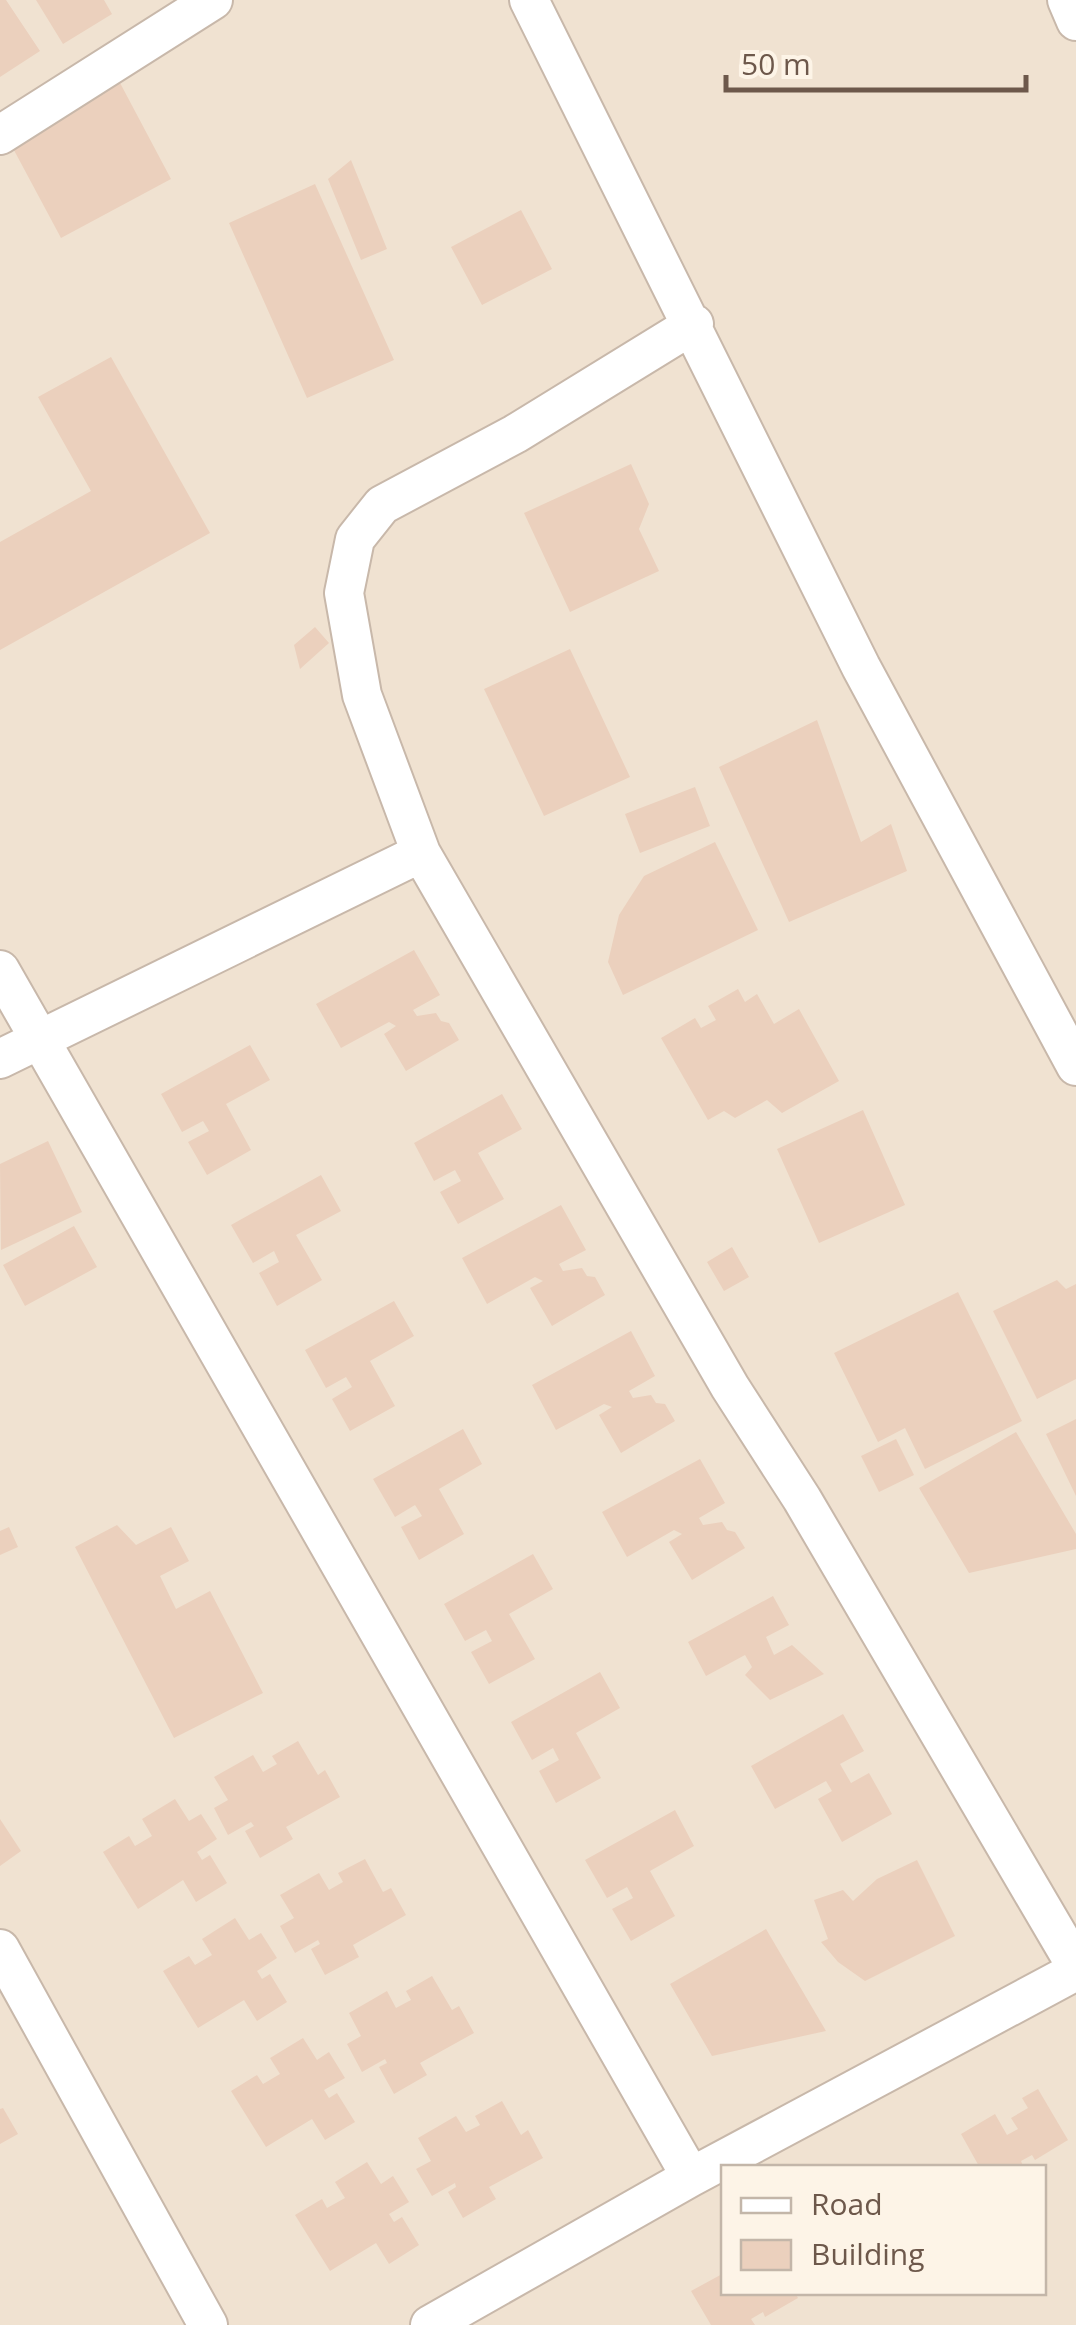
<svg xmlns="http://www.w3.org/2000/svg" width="1076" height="2325" font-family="'Open Sans',sans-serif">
<rect width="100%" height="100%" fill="#f9f0e2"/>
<path fill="#f0e2d1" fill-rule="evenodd" d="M0,0H1076V2325H0ZM724,2168H1044V2292H724Z"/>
<path fill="#ebd0bd" d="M0,0H6L40,51L0,77Z
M36,0H104L112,14L63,44Z
M119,81L171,179L61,238L8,139Z
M351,160L387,249L361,260L328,179Z
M315,184L394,360L307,398L229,223Z
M521,210L552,269L482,305L451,247Z
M111,357L210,533L0,650V542L91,491L38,397Z
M631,464L649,504L639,529L659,571L570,612L524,513Z
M315,627L329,643L300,669L294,645Z
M570,649L630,777L544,816L484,689Z
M817,720L861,842L891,824L907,871L789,922L719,767Z
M695,787L710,826L640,853L625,814Z
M715,842L758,930L623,995L608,962L619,915L644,876Z
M414,950L440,995L413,1010L417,1016L436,1013L441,1021L449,1023L459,1040L406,1071L384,1034L396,1026L389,1022L341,1048L316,1004Z
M738,989L745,1002L757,994L774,1024L799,1009L839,1081L782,1113L767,1100L735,1118L724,1111L708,1120L661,1038L695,1018L701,1028L716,1020L708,1006Z
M250,1045L270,1080L226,1104L251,1150L207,1175L188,1142L209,1131L203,1121L182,1132L161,1094Z
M502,1094L522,1129L478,1153L504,1199L458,1224L440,1192L461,1181L455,1170L434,1181L414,1143Z
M863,1110L905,1205L819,1243L777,1149Z
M48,1141L82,1212L1,1250L0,1164Z
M321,1175L341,1211L296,1235L322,1280L277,1306L259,1273L279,1262L274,1251L253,1263L231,1225Z
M561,1205L586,1250L559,1264L563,1271L582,1268L587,1276L595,1277L605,1295L552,1326L530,1288L543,1281L535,1277L487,1304L462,1258Z
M74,1226L97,1267L25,1306L3,1265Z
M732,1247L749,1277L724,1291L707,1262Z
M1057,1280L1066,1289L1076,1284V1379L1037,1399L993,1311Z
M958,1292L1022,1421L925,1469L905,1428L878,1442L834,1353Z
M394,1301L414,1336L370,1361L395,1406L350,1431L332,1399L352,1387L346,1377L326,1388L305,1350Z
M631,1331L655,1376L629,1391L633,1398L651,1395L656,1403L665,1404L675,1421L621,1453L599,1415L612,1407L604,1404L556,1430L532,1385Z
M1076,1419V1496L1046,1434Z
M463,1429L482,1464L439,1489L464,1534L419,1560L401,1527L422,1516L415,1505L395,1517L373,1479Z
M1016,1432L1076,1534V1549L969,1573L919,1488Z
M896,1439L914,1475L879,1492L861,1456Z
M700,1459L725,1503L699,1518L703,1525L722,1522L727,1530L735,1532L745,1548L692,1580L669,1542L682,1534L674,1530L627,1557L602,1512Z
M117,1525L136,1545L171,1527L189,1561L160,1576L176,1609L210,1591L263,1693L174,1738L75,1547Z
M9,1527L18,1547L0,1555V1531Z
M533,1554L553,1589L509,1614L535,1659L489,1684L471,1652L492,1641L486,1630L465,1641L444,1604Z
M773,1596L789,1625L766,1637L774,1655L792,1645L824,1674L770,1700L745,1675L752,1667L745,1655L706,1676L688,1642Z
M600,1672L620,1708L576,1733L601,1778L556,1803L539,1771L559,1760L553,1748L532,1760L511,1722Z
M843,1714L864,1751L840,1764L851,1783L869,1773L892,1814L842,1842L818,1799L832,1791L826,1781L775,1809L751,1766Z
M298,1741L318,1775L325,1770L340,1797L286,1827L293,1839L260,1858L245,1831L254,1826L251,1822L228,1835L214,1808L228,1800L214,1777L253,1755L263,1772L277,1764L272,1756Z
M175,1799L189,1821L201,1814L217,1839L197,1852L202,1860L210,1855L227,1883L196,1902L183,1880L138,1909L103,1852L129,1836L135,1846L152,1836L142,1819Z
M675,1810L694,1846L650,1871L675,1916L631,1941L612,1909L633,1898L627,1887L607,1898L585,1860Z
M0,1819L21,1851L0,1866Z
M365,1859L383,1892L391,1888L406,1915L353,1945L359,1957L325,1975L311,1949L320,1944L318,1940L295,1953L280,1926L294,1918L280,1895L319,1873L329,1890L343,1882L338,1873Z
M917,1860L955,1936L865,1981L838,1962L821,1942L828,1939L814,1900L843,1890L853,1901L877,1879Z
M235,1918L249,1940L261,1933L277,1958L257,1971L262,1979L270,1974L287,2002L257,2021L244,2000L198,2028L163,1971L189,1956L195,1965L212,1955L202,1939Z
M766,1929L826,2031L712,2056L670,1984Z
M432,1976L452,2010L459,2006L474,2033L420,2063L427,2075L394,2094L379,2067L387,2063L385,2059L362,2072L347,2044L361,2036L349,2013L387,1991L396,2008L411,2000L406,1991Z
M303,2038L317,2060L329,2052L345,2078L324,2090L329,2098L337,2093L355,2122L325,2140L312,2119L266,2147L231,2091L257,2075L263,2084L280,2074L270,2058Z
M1038,2089L1068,2140L1035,2160L1032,2155L1021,2161L1024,2168H980L961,2134L995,2114L1007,2135L1018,2129L1011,2118L1028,2108L1022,2098Z
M502,2101L521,2135L528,2130L543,2158L489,2187L496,2199L463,2218L448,2192L456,2187L455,2183L432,2196L416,2169L431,2161L418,2138L456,2116L466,2132L480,2125L475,2116Z
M3,2108L18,2134L0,2144V2109Z
M367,2162L381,2184L393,2176L409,2202L389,2214L394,2222L402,2217L419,2245L389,2264L376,2243L330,2271L295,2215L322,2199L327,2208L345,2198L335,2182Z
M724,2273V2292H795L798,2298L765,2317L763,2312L751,2319L755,2325H711L691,2291Z"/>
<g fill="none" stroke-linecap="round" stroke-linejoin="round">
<g stroke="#c8b8aa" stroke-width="42">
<path id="minor" d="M529,0L861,667L1076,1066
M1067,0L1076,21
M0,135L213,0
M694,324L515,434L382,505L355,539L344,593L362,695L421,853L730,1387L802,1499L1076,1966
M0,970L691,2177
M0,1059L421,853
M0,1949L208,2325
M430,2325L691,2177L1076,1971"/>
</g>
<use href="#minor" stroke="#fff" stroke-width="38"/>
</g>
<rect x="721" y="2165" width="325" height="130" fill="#fdf4e7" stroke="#c3b6a9" stroke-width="2.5"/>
<rect x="741" y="2198" width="50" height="15" fill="#ffffff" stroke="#c3b6a9" stroke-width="2.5"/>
<text x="811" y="2215" font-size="30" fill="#6d584b">Road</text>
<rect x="741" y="2240" width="50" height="30" fill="#ebd0bd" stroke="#c3b6a9" stroke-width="2.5"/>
<text x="811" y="2265" font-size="30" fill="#6d584b">Building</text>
<path d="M726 75v15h300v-15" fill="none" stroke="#6d584b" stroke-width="5"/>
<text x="741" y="75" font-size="30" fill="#6d584b" stroke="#fdf4e7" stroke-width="8" paint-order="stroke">50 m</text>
</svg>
